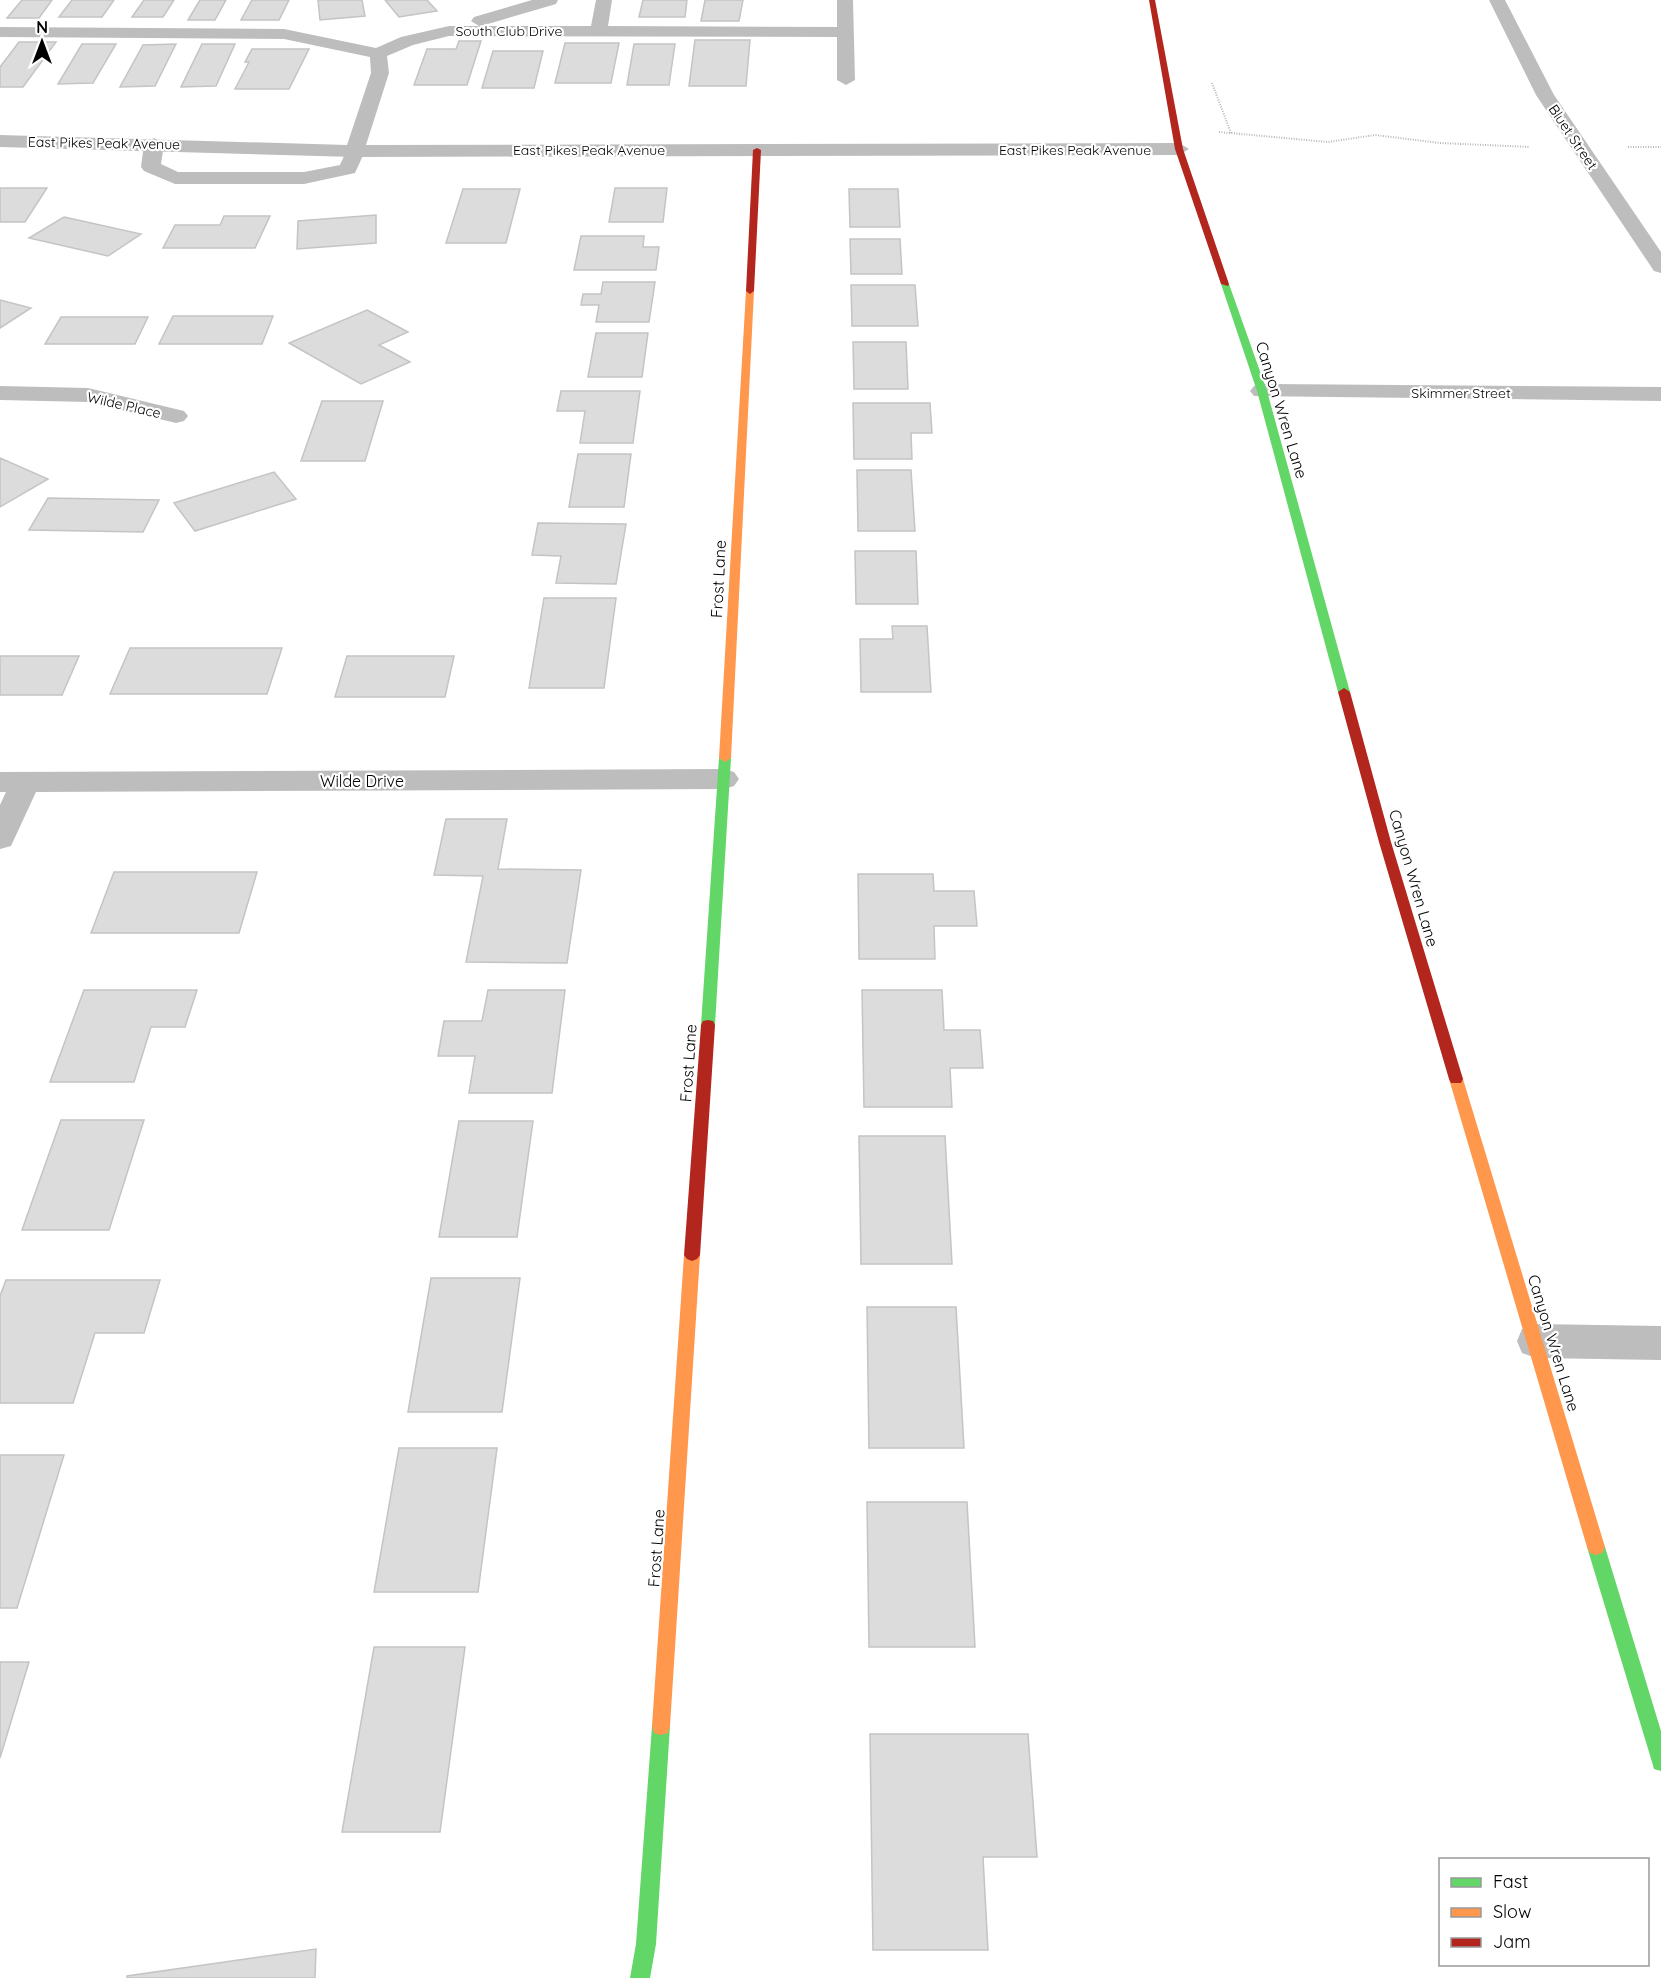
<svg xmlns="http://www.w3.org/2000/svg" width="1661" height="1978" font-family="Quicksand,sans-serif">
<rect width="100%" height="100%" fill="#fff"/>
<path fill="#dcdcdc" stroke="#c4c4c4" stroke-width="1.5" d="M22,0H52L39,18H7Z
M72,0H114L102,17H59Z
M144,0H174L163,17H132Z
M200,0H226L215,20H188Z
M252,0H289L279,20H241Z
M318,0H362L365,16L320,20Z
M385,0H427L437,11L399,17Z
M643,0H687L685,17H639Z
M705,0H743L739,21H701Z
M695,40H750L746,86H689Z
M459,41H481L467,85H414L427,49H456Z
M19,42H56L23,87H0V67Z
M565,43H619L611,83H555Z
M82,44H116L93,83L58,84Z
M176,44L155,86L120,87L143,45Z
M202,44H235L216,86L181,87Z
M634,44H675L669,85H627Z
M252,49H309L289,89H235L249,62H245Z
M493,51H543L534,88H482Z
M0,188H47L25,222H0Z
M615,188H667L663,222H609Z
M463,189H520L506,243H446Z
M849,189H898L900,227H850Z
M376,215V243L297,249L298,221Z
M224,216H270L255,248H163L175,225H220Z
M64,217L141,234L108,256L29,238Z
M581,236H644L643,247H659L656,270H574Z
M850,239H900L902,274H851Z
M603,282H655L649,322H596L599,305H581L583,294H601Z
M851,285H915L918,326H852Z
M0,300L31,308L0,328Z
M367,310L408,332L379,345L410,362L361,384L289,343Z
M173,316H273L262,344H159Z
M61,317H148L135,344H45Z
M596,333H648L642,377H588Z
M853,342H906L908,389H854Z
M561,391H640L633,443H580L585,411H557Z
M322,401H383L365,461H301Z
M853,403H930L932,433H911L912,459H854Z
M578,454H631L624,507H569Z
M0,458L48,479L0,507Z
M857,470H911L915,531H858Z
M274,472L296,499L195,531L174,503Z
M48,498L159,500L143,532L29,530Z
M538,523L626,524L616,584L556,583L561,556L532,555Z
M855,551H916L918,604H856Z
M544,598H616L604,688H529Z
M892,626H927L931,692H861L860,639H893Z
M130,648H282L267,694H110Z
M0,656H79L62,695H0Z
M347,656H454L445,697H335Z
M446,819H507L498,869L581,870L567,963L466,962L483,876L434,875Z
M114,872H257L239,933H91Z
M858,874H933L934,891H974L977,926H934L935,959H859Z
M84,990H197L185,1027H151L134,1082H50Z
M488,990H565L552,1093H469L475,1056H438L444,1021H482Z
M862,990H942L944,1030H980L983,1068H950L952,1107H864Z
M61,1120H144L109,1230H22Z
M459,1121H533L517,1237H439Z
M859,1136H945L952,1264H861Z
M431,1278H520L502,1412H408Z
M6,1280H160L144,1333H95L73,1403H0V1296Z
M867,1307H956L964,1448H869Z
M399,1448H497L478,1592H374Z
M0,1455H64L17,1608H0Z
M867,1502H967L975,1647H869Z
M374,1647H465L440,1832H342Z
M0,1662H29L0,1758Z
M870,1734H1028L1037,1857H983L988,1950H873Z
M316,1949L315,1978H127V1976Z"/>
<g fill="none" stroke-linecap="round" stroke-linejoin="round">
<path stroke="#b8b8b8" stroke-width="2" stroke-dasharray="1 1.5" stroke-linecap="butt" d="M1212,83L1231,133
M1219,132L1328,142L1375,135L1440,143L1530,147
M1628,147H1661"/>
<path fill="#bdbdbd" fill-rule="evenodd" d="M837,0H853L855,80L846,85L837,80Z
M154,138L164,144L161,164L178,172H304L340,165L348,147L355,145L365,151L355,173L304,184H175L144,171L141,167L144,144Z"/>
<path fill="#bdbdbd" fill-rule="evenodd" d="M532,0H558L556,4L481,26H591L596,0H612L608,26L844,27L853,32L844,37L449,36L413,45L387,56L389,73L366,145L1179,143L1189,149L1179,155L355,157L0,147V135L347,145L371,73L370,57L284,39L0,37V27L284,29L376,48L401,37L449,26H479L471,21L474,17Z
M1489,0H1505L1554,95L1661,252V273L1654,271L1536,95Z
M1262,384L1661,387V401L1254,396L1250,391L1254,386Z
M0,386L88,388L184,411L188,416L184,421L176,423L88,402L0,400Z
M724,769L734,772L739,779L734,786L724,789L36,792L11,846L0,849V805L6,792H0V772Z
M1536,1324L1661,1326V1360L1536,1358L1522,1353L1517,1341L1522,1329Z"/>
<path fill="#63d668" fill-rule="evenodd" d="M1225,281L1229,284L1267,391L1350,692L1348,695L1344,696L1338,692L1257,391L1221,284Z
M725,754L731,758L715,1025L713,1029H703L701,1025L719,758Z
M1596,1539L1602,1541L1605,1547L1661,1731V1771L1654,1769L1652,1762L1587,1547L1590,1541Z
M661,1717L668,1719L670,1726L656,1944L650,1978H630L636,1944L652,1726L654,1719Z"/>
<path fill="#ff974d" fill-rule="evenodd" d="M750,288L754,291L731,758L725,762L719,758L746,291Z
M1456,1074L1461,1075L1463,1079L1605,1547L1602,1553L1596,1555L1590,1553L1587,1547L1449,1079L1451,1075Z
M692,1249L697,1251L700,1255L670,1726L668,1733L661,1735L654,1733L652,1726L684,1255L687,1251Z"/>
<path fill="#b3261e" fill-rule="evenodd" d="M1149,0H1155L1183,149L1229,284L1228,286L1221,284L1175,149Z
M757,148L761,150L754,291L750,294L746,291L753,150Z
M1344,688L1350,692L1391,842L1463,1079L1461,1083H1451L1449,1079L1379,842L1338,692Z
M708,1020L713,1021L715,1025L700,1255L697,1259L692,1261L687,1259L684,1255L701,1025L703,1021Z"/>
</g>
<g text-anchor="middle" stroke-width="4.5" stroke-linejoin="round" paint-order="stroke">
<g font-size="14" fill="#000" stroke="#fff">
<text x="509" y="36">South Club Drive</text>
<text transform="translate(1573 137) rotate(56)" y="5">Bluet Street</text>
<text transform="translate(104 143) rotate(1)" y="5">East Pikes Peak Avenue</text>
<text x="589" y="155">East Pikes Peak Avenue</text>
<text x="1075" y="155">East Pikes Peak Avenue</text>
<text x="1461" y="398">Skimmer Street</text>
<text transform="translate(124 405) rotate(13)" y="5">Wilde Place</text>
</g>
<g font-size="16" fill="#000" stroke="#fff">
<text transform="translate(1282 410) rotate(73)" y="6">Canyon Wren Lane</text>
<text transform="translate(718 579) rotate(-87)" y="6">Frost Lane</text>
<text x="362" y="787">Wilde Drive</text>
<text transform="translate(1414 878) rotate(74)" y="6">Canyon Wren Lane</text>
<text transform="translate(688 1063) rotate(-86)" y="6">Frost Lane</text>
<text transform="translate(1554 1343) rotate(73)" y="6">Canyon Wren Lane</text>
<text transform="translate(656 1548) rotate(-86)" y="6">Frost Lane</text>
</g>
</g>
<rect x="1439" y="1858" width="210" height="108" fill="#ffffff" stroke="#999999" stroke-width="1.5"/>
<rect x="1451" y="1878" width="30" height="9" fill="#63d668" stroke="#999999" stroke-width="1.5"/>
<text x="1493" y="1888" font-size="18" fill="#000000">Fast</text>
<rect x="1451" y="1908" width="30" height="9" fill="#ff974d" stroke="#999999" stroke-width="1.5"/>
<text x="1493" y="1918" font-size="18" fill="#000000">Slow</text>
<rect x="1451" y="1938" width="30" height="9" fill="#b3261e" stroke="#999999" stroke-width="1.5"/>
<text x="1493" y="1948" font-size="18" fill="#000000">Jam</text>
<g transform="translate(42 42)" stroke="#ffffff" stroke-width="4.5" paint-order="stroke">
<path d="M0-4.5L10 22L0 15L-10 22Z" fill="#000000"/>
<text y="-9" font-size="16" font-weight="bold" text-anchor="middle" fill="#000000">N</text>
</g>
</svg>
